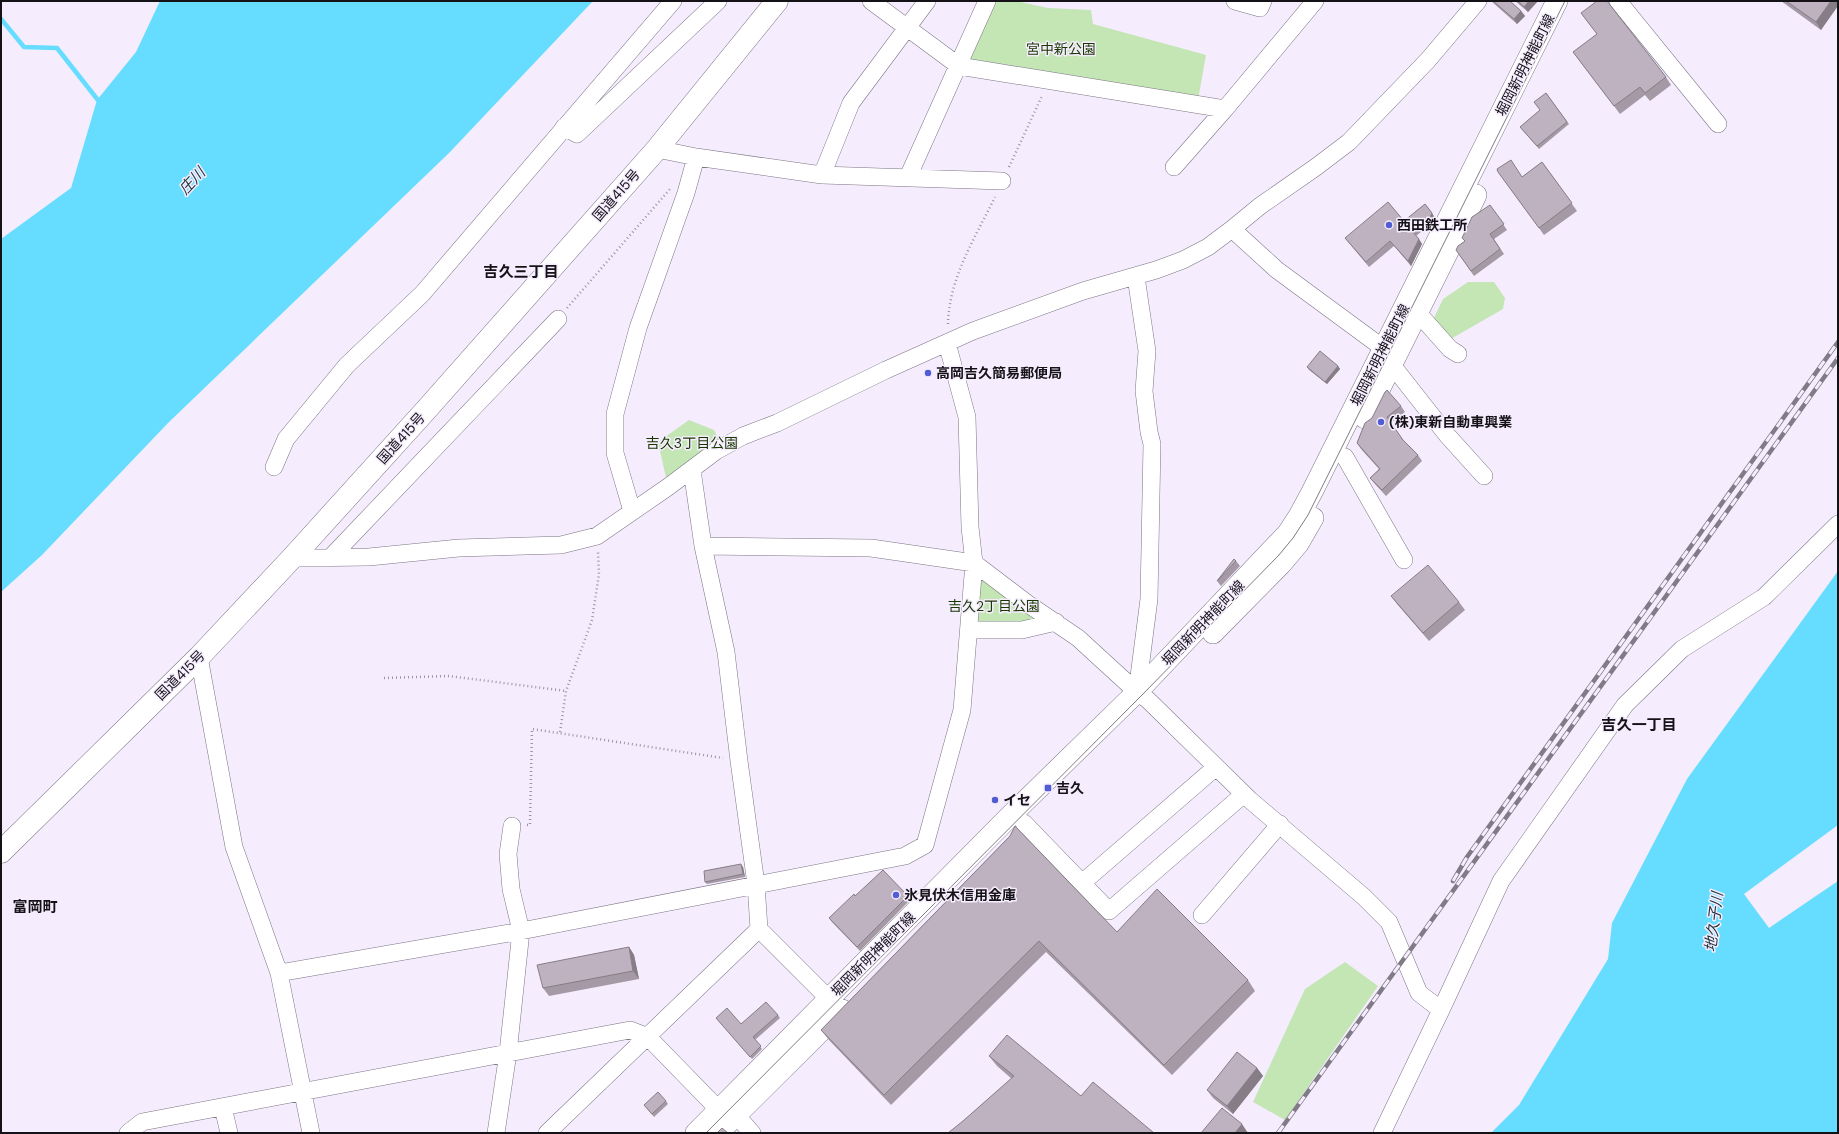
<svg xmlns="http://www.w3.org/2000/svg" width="1839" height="1134" font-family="'DM Sans','Noto Sans JP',sans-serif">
<rect width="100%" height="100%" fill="#f5edfe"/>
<path fill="#c4e5b4" d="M989,1H1016L1048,8L1091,10L1093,24L1206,55L1196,111L959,62Z
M1468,282H1494L1505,298L1503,309L1449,340L1432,322L1443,299Z
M689,420L714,430L722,445L667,482L658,442Z
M974,563L1056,622L969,630Z
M1345,962L1378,986L1285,1120L1253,1102L1305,989Z"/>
<path fill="#66ddfe" d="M160,1H593L449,153L168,423L42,555L1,592V239L71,188L97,100L136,52Z
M1838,571V825L1744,894L1769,928L1838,881V1133H1491L1519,1105L1608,959L1612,923L1687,779Z"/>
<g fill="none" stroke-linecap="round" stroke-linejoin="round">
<path stroke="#66ddfe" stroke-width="4.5" d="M1,19L24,47L57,48L101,104"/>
<g stroke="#7c7483" stroke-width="18">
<path id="minor" d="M871,1L959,66L1225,109
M1235,1L1260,8L1263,1
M1618,1L1718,124
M564,127L577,134L718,1
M657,149L696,157L822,175L1002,181
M1174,167L1225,109L1315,1
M822,175L851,103L927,1
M908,177L987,1
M1232,229L1277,270L1383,348L1392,365L1447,435L1484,476
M1136,277L1147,351L1144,391L1149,432L1152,444L1149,599L1137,692
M1418,313L1450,349L1458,354
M1345,457L1404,560
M274,467L286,439L347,365L422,294L673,1
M692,470L703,546L726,652L739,761L756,884L759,929L838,1008
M632,511L615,453V414L638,328L686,193L696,157
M703,546L871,548L974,563L1028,604L1078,638L1137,692L1148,700L1250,800L1364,897L1389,922L1419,993L1441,1010
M292,558L369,557L459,548L561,545L597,536L668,487L716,451L743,436L777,423L886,370L973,331L1083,291L1156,270L1183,260L1208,247L1232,229L1260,206L1316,167L1349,142L1428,60L1478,1
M330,558L558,319
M969,630H1022L1056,622
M199,657L234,847L279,973L311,1133
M1024,823L1109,911L1244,794
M1082,883L1216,767
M1202,915L1280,824
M279,973L521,931L905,856L925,845L962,710L974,563L970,527L967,417L947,343
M223,1107L229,1133
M128,1133L142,1122L630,1030L648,1037L719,1110L736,1115L752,1133
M496,1133L508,1053L521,931L511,889L508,854L512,826
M547,1133L759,929
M1382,1133L1441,1010L1501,881L1625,705L1682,649L1764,597L1838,524"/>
</g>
<g stroke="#7c7483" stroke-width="22">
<path id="major" d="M1365,418L1476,195
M1213,633L1281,564L1298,544L1313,518
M696,1133L1014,812L1137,692L1288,533L1299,516L1312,492L1557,1
M718,1133L842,1010"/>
</g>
<g stroke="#7c7483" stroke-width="23">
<path id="highway" d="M1,852L199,657L292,558L426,410L657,149L777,1"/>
</g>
<path stroke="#9b95a2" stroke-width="2.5" stroke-dasharray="1 3" stroke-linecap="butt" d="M1009,167L1042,96
M567,308L670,189
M948,324C949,278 975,238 995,197
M384,678L449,676L566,691
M560,732L566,691L592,620L599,574L598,552
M527,825H530L532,729L723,758"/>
<use href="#minor" stroke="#fff" stroke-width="17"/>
<use href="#major" stroke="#fff" stroke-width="21"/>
<use href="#highway" stroke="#fff" stroke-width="22"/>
<path stroke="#807b86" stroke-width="1" d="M706,1133L1142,695L1279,555L1293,538L1308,515L1565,1"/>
<g stroke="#807b86" stroke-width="4.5">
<path id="rail" d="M1453,881L1467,857L1838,342
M1278,1133L1838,358"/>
</g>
<use href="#rail" stroke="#f5edfe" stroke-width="3" stroke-dasharray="9" stroke-linecap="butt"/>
</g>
<path fill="#a499a5" d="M1491,1H1510L1521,11L1525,16L1517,24Z
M1515,1H1538L1528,12Z
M1781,1H1838L1821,30Z
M1581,13L1666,77L1671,85L1650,101L1645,95L1620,114L1573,52L1597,34Z
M1546,93L1569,124L1539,149L1520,127L1540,110Z
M1542,162L1577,211L1544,235L1504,180L1522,177Z
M1425,204L1435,218L1433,222L1416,236L1422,244L1411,266L1394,246L1369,267L1349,243L1345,238L1404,221Z
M1490,205L1507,230L1494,239L1504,254L1474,276L1456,250L1465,241Z
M1338,366L1340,369L1327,384L1309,370L1307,367Z
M1401,406L1405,412L1391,423L1403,440L1418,455L1422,461L1386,496L1374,483L1370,478L1379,469L1361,449L1357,443L1365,423Z
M1236,561L1240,566L1221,586L1217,581Z
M1391,596L1459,602L1465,610L1429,641L1397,604Z
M1010,836L1117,932L1248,980L1255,991L1172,1075L1046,952L891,1105L829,1040L821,1030Z
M743,867L745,877L707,884L705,882Z
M855,896H908L910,900L860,951L832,922L829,918Z
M629,947L634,955L639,979L549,996L543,988Z
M778,1015L780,1018L755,1040L762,1049L752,1059L716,1018L741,1024Z
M989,1056L1081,1096L963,1121L1012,1079L997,1066Z
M1257,1068L1263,1076L1233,1114L1213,1098L1207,1090Z
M666,1101L668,1104L654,1117L644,1105Z"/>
<path fill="#867d86" d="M1529,1H1538L1528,12L1524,7Z
M1831,1H1838V6L1821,30L1816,22Z
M1521,11L1525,16L1517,24L1514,19Z
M1432,213L1435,218L1433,222L1430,217Z
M1419,239L1422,244L1411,266L1408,261Z
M1338,366L1340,369L1327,384L1325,382Z
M741,864L743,867L745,877L743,874Z
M629,947L634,955L639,979L633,971Z
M1257,1068L1263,1076L1233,1114L1227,1106Z
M1242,1124L1248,1133H1235Z"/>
<path fill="#bfb2c0" stroke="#867d86" d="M1493,1H1510L1521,11L1514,19Z
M1518,1H1529L1524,7Z
M1597,1H1607L1666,77L1645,93L1640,87L1614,106L1573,52L1597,34L1581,13Z
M1786,1H1831L1816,22Z
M1546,93L1567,122L1537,146L1520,127L1540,110L1534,102Z
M1511,160L1522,177L1542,162L1572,203L1539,228L1498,172L1497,169Z
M1388,202L1404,221L1425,204L1432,213L1430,217L1412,231L1419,239L1408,261L1390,241L1366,262L1345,238Z
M1490,205L1504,224L1490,234L1500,249L1471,271L1456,250L1458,246L1465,241L1462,238L1472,217Z
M1320,351L1338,366L1325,382L1307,367Z
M1387,390L1401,406L1387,417L1403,440L1418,455L1382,490L1370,478L1380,469L1357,443L1365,423L1372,418L1385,392Z
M1234,559L1236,561L1217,581Z
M1428,565L1459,602L1423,633L1391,596Z
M1015,826L1117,932L1157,889L1248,980L1164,1065L1039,941L884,1095L821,1030L1010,836Z
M741,864L743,874L705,882L704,871Z
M883,870L908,896L857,947L829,918L854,894L855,896Z
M629,947L633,971L543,988L537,965Z
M766,1002L778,1015L753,1037L761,1046L750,1057L716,1018L727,1008L741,1024Z
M1007,1035L1081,1096L1093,1082L1154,1133H948L963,1121L1014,1076L989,1056Z
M1237,1052L1257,1068L1227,1106L1207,1090Z
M658,1092L666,1101L652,1114L644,1105Z
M1222,1108L1242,1124L1235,1133H1201Z
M722,1128L728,1133H717Z"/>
<g fill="#525cd3" stroke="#f5edfe" stroke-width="1.5">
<circle cx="1389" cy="225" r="4"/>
<circle cx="928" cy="373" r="4"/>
<circle cx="1381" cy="422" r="4"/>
<rect x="1044" y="784" width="8" height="8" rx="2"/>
<circle cx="995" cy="800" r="4"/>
<circle cx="896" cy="895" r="4"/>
</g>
<g text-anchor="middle" stroke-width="3" stroke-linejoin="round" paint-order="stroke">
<g font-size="14" fill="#173600" stroke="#f5edfe">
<text x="1061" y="54">宮中新公園</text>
<text x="692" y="448">吉久3丁目公園</text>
<text x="994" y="611">吉久2丁目公園</text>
</g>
<g font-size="14" fill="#151217" stroke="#f5edfe">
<text transform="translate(1525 65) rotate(-63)" y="5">堀岡新明神能町線</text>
<text transform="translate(616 195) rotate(-49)" y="5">国道415号</text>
<text transform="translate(1380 355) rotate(-63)" y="5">堀岡新明神能町線</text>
<text transform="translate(401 438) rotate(-48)" y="5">国道415号</text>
<text transform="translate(1203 623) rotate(-46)" y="5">堀岡新明神能町線</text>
<text transform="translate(180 675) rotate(-45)" y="5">国道415号</text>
<text transform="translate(873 954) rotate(-45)" y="5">堀岡新明神能町線</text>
</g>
<g font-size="14" font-weight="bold" fill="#151217" stroke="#f5edfe" text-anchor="start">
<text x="1397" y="230">西田鉄工所</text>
<text x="936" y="378">高岡吉久簡易郵便局</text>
<text x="1389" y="427">(株)東新自動車興業</text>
<text x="1056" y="793">吉久</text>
<text x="1003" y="805">イセ</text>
<text x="904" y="900">氷見伏木信用金庫</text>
</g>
<g font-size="15" font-style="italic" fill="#1d3239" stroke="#f5edfe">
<text transform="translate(192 181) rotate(-47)" y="5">庄川</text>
<text transform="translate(1714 922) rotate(-83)" y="5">地久子川</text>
</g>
<g font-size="15" font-weight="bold" fill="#151217" stroke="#f5edfe">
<text x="521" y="277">吉久三丁目</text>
<text x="1639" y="730">吉久一丁目</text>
<text x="35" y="912">富岡町</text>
</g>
</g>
<rect width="1839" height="1134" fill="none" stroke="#151217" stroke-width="4"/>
</svg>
